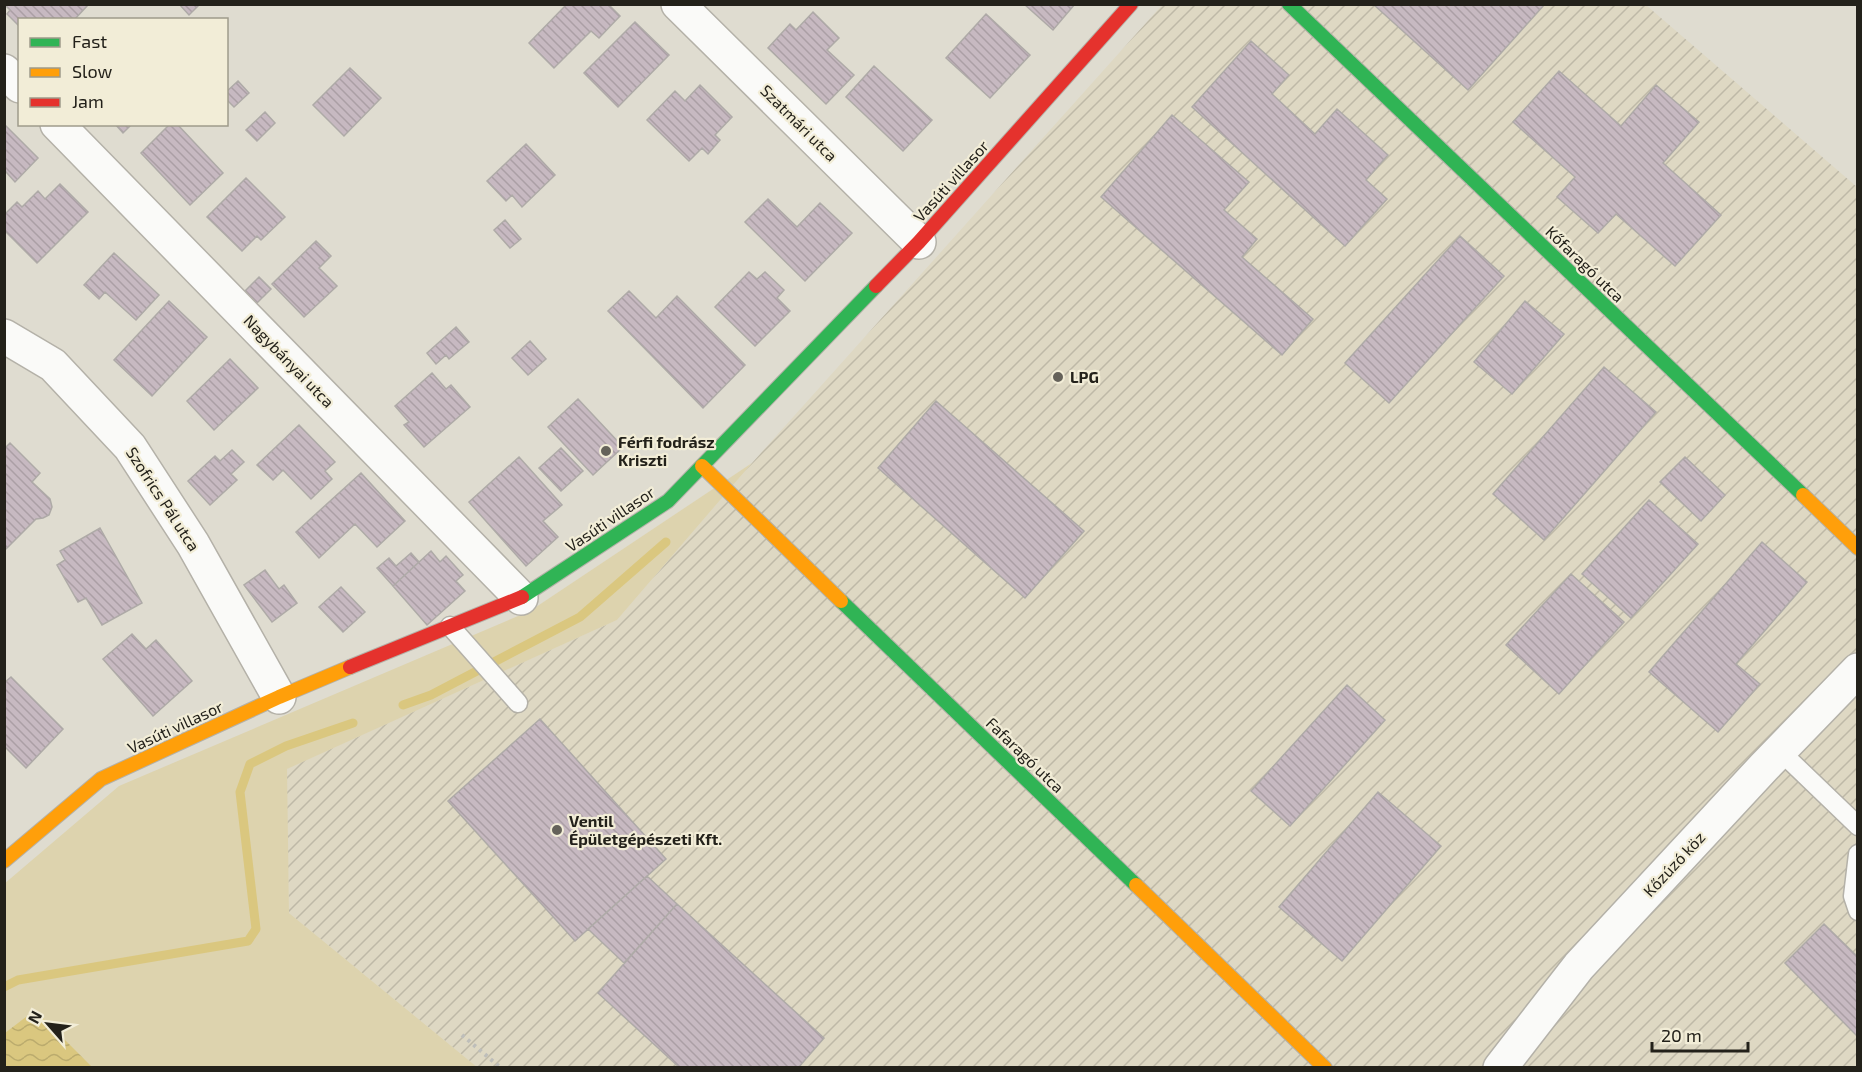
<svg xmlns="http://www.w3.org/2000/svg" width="1862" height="1072" font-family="'Exo 2',sans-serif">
<defs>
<pattern id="industrial-furrows" width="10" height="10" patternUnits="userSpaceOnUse" patternTransform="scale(1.5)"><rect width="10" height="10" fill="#ded8c3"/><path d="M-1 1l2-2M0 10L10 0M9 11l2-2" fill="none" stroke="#beb9a7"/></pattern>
<pattern id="water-waves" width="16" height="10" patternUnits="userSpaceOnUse" patternTransform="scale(1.5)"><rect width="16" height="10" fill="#dac77f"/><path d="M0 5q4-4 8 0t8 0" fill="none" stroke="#bbab6d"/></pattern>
<pattern id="building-back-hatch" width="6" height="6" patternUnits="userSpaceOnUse" patternTransform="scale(1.5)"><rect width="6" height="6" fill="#c7b9c1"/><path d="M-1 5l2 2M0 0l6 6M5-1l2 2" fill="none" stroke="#ab9fa5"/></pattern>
</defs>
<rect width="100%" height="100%" fill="#dfdcd0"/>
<path fill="url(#industrial-furrows)" d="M1162,5H1646L1857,187V1067H477L289,913L286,769L617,620L752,463Z"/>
<path fill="#ddd3ae" d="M752,463L617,620L287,769L289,913L477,1067H5L4,884L119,786L530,611Z"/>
<path fill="url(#water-waves)" d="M35,1010L92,1067H5V1033Z"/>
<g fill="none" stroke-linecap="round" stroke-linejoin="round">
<path stroke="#dac77f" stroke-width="9" d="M403,705L431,695L580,617L666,542
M4,987L18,980L248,941L256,929L240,792L250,764L286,746L353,723"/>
</g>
<path fill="url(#building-back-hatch)" stroke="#aeaaa7" stroke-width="1.5" d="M86,4L87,6L74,20H20V27L7,14L10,10L5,5Z
M179,4H200L189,15Z
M567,4H608L620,16L599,38L591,31L554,68L529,43Z
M1024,4H1075L1053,30Z
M1373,4H1545L1468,90Z
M813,12L839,38L827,50L854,75L826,104L768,48L790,24L796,30Z
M986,14L1030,55L990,98L946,58Z
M635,22L669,55L618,107L584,73Z
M1251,41L1289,75L1272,94L1315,134L1337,109L1388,155L1366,180L1387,199L1345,246L1192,107Z
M874,66L932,120L903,151L846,97Z
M350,68L381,98L344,136L313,105Z
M1559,71L1621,126L1656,85L1699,122L1663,163L1721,215L1675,266L1616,214L1598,233L1557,197L1575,177L1513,122Z
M238,81L249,93L234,107L226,99V92Z
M700,85L732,117L715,135L720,140L708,154L702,148L689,161L647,120L675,91L685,101Z
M265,112L275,123L257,141L246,130Z
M1172,115L1249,182L1224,210L1257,239L1242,257L1313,319L1282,355L1101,197Z
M4,124L38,158L15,182L6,172L4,173Z
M115,124H132L123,133Z
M170,124H177L223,173L190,205L141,153Z
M526,144L555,175L522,207L512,195L506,201L487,181Z
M246,178L285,217L261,240L257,236L242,251L207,217Z
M60,184L88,212L37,263L4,230V215L17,202L22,207L38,191L45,199Z
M768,199L797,227L820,203L852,233L805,281L745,222Z
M505,220L521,239L510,248L494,230Z
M1460,236L1504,276L1389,403L1345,363Z
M316,241L331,256L319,268L337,286L304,317L272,284Z
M114,253L159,295L136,320L105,292L99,299L84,285Z
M749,272L757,279L765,272L784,290L777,298L790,311L755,346L715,307Z
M259,277L271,289L256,304L245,291Z
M629,291L656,318L677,296L745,365L703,408L608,311Z
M169,301L207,337L152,396L114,360Z
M1525,301L1564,334L1512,394L1474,362Z
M456,327L469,342L449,359L446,355L436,364L427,353Z
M530,341L546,359L528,375L512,358Z
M230,359L258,388L214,430L187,401Z
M1604,367L1656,412L1544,540L1493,494Z
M432,373L446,389L451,385L470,407L424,447L404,425L409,422L395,406Z
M578,399L623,447L593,475L548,427Z
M936,401L1084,531L1025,598L878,468Z
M299,425L335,462L325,471L332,479L311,499L283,470L273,480L257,465Z
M10,443L40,473L32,482L50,499L52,507L49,515L43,518L36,519L4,551V449Z
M561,448L583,471L561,491L539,468Z
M232,450L244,462L231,474L237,480L210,505L188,481L215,456L220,461Z
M519,457L562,505L543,521L558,537L526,566L469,502Z
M1685,457L1725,495L1701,521L1660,482Z
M361,473L405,521L377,547L355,524L319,558L296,532Z
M1649,500L1698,544L1631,618L1582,574Z
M100,528L142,603L102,625L86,598L78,602L57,565L65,560L60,551Z
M1762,542L1807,582L1736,664L1760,684L1718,732L1649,672Z
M431,551L440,562L446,556L463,575L456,581L465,591L427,625L393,586Z
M411,553L419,562L393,586L377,568L389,558L396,566Z
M265,570L279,589L284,585L297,603L272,622L244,585Z
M1571,574L1624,622L1559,694L1506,645Z
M341,587L365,612L343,632L319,607Z
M132,634L146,649L156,640L192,681L153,716L103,659Z
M11,677L63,729L26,768L4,746V683Z
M1347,685L1385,720L1290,826L1251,791Z
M540,719L666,859L575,941L448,801Z
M1378,792L1441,846L1342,961L1279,907Z
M647,876L677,904L624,963L588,929Z
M677,904L824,1038L798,1068H680L598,993Z
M1824,924L1858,957V1037L1785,963Z"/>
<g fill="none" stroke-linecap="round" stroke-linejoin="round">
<g stroke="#b4b1a8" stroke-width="21">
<path id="lane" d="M450,626L518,703
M1780,751L1858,826
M1858,854L1853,896L1858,911"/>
</g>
<g stroke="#b4b1a8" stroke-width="36">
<path id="street" d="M678,4L919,242
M4,71L20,86
M57,124L521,598
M4,336L53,365L130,447L193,544L279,697
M1500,1068L1579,966L1764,767L1858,670"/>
</g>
<g stroke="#b4b1a8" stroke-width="16">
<path id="fast" d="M1289,4L1803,495
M522,597L668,501L876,286
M841,601L1136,885"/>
</g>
<g stroke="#b4b1a8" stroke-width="16">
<path id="slow" d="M702,466L841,601
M1803,495L1858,548
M4,861L101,779L279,697L350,667
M1136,885L1325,1068"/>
</g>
<g stroke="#b4b1a8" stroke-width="16">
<path id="jam" d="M876,286L919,242L1131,4
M350,667L522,597"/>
</g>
<path stroke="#bebeba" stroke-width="4" stroke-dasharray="3 4.5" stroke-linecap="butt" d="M462,1035L501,1068"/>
<use href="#lane" stroke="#fafaf8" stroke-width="18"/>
<use href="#street" stroke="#fafaf8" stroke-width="33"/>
<use href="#fast" stroke="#30b455" stroke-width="14"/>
<use href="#slow" stroke="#ff9f0a" stroke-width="14"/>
<use href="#jam" stroke="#e5322d" stroke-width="14"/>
</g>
<g fill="#65625a" stroke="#f2edd7" stroke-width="2">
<circle cx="1058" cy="377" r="6"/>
<circle cx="606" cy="451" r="6"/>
<circle cx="557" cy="830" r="6"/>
</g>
<g text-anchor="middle" stroke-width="4.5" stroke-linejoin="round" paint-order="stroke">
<g font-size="16" fill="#23211a" stroke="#f2edd7">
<text transform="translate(799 123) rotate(45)" y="6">Szatmári utca</text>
<text transform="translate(951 181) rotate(-48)" y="6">Vasúti villasor</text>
<text transform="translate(1585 264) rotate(44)" y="6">Kőfaragó utca</text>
<text transform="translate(289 361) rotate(46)" y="6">Nagybányai utca</text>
<text transform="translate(163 499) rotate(57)" y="6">Szofrics Pál utca</text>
<text transform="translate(610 519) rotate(-34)" y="6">Vasúti villasor</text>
<text transform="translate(175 727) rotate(-25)" y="6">Vasúti villasor</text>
<text transform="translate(1025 755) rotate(44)" y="6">Fafaragó utca</text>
<text transform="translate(1674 864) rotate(-47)" y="6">Kőzúzó köz</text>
</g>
<g font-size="16" font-weight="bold" fill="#23211a" stroke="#f2edd7" text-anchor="start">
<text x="1070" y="383">LPG</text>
<text x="618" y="448">Férfi fodrász<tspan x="618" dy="18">Kriszti</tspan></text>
<text x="569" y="827">Ventil<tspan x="569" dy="18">Épületgépészeti Kft.</tspan></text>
</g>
</g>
<rect width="1862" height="1072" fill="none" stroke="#23211a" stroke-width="12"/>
<rect x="18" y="18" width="210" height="108" fill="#f2edd7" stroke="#9f9b8b" stroke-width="1.5"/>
<rect x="30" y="38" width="30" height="9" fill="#30b455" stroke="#9f9b8b" stroke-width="1.5"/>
<text x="72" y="48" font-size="18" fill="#23211a">Fast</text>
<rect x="30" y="68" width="30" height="9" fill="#ff9f0a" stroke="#9f9b8b" stroke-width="1.5"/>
<text x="72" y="78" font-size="18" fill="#23211a">Slow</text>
<rect x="30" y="98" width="30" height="9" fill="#e5322d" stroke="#9f9b8b" stroke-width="1.5"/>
<text x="72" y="108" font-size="18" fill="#23211a">Jam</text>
<g transform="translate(48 1024) rotate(298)" stroke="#f2edd7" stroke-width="4.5" paint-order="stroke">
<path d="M0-4.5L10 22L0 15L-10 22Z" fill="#23211a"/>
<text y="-9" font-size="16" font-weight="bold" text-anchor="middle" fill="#23211a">N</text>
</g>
<path d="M1652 1042v9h96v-9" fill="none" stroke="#23211a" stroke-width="3"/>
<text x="1661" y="1042" font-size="18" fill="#23211a" stroke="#f2edd7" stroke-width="4.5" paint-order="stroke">20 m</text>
</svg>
